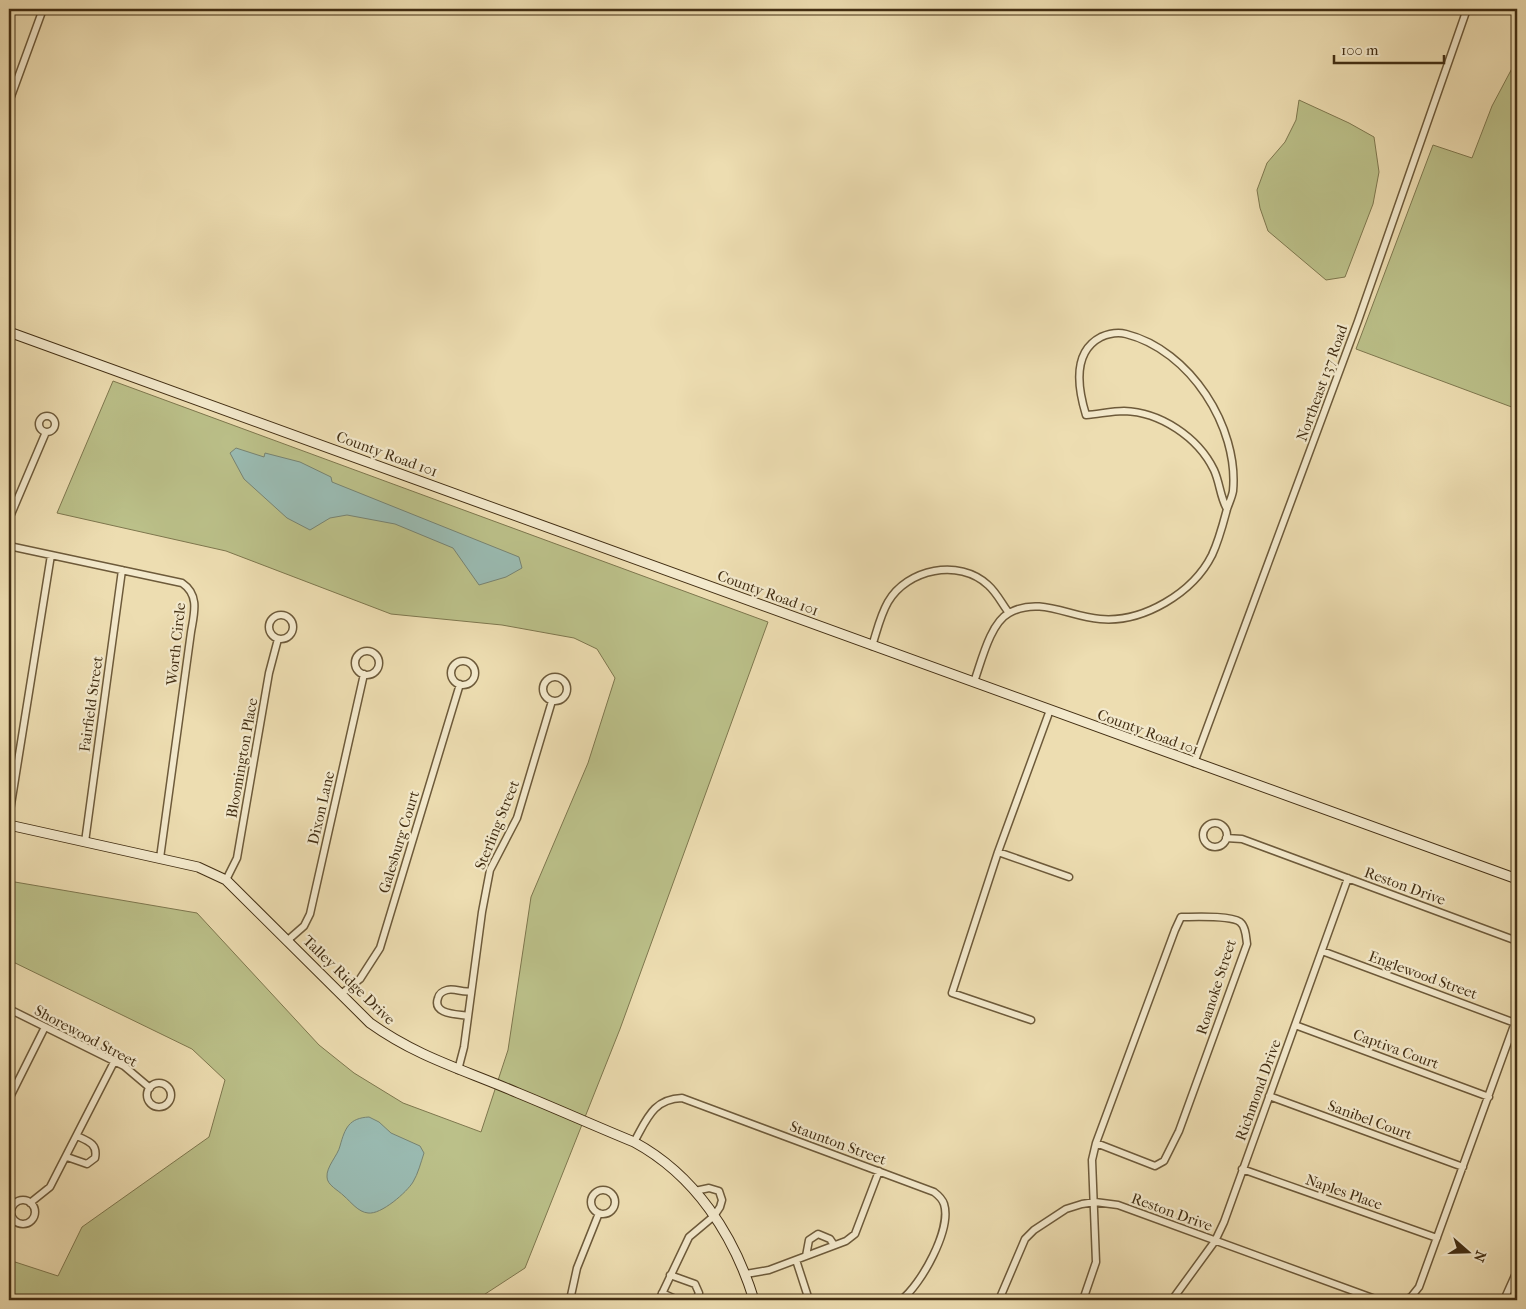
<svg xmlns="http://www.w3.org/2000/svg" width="1526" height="1309" font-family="'IM FELL French Canon',serif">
<rect width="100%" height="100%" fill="#edddb1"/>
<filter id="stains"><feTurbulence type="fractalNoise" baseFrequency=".004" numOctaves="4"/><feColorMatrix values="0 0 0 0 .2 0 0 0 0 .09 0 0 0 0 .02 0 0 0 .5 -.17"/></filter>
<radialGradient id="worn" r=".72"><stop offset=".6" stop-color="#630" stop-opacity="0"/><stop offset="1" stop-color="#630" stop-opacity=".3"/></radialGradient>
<path fill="#bbc089" stroke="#7e774e" d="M1517,59V409L1356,349L1433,145L1472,158L1492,106Z
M1299,100L1349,123L1374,137L1379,172L1373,204L1345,277L1326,280L1268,231L1260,208L1257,190L1267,163L1285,142L1296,120Z
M113,381L768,622L620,1029L525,1268L476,1300H9V1260L58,1276L82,1227L209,1137L225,1080L192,1049L9,960V881L197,913L319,1045L354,1073L403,1103L481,1132L508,1050L531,897L588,763L615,678L597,649L574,638L502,625L391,614L226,551L57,513Z"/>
<path fill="#9abbb2" stroke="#778372" d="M236,448L264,457L265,453L300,462L331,477L332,482L519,557L522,568L506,577L479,585L453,548L395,524L347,515L330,518L310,530L287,518L244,479L230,453Z
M369,1117L379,1122L391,1133L420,1146L424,1153C421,1162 418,1174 413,1182C407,1192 381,1215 368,1213C358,1212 351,1202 344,1196C338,1190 327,1185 327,1177C326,1167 338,1155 340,1146C345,1128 349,1118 369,1117Z"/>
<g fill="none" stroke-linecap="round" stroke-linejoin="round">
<g stroke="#6d5a3a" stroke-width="9">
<path id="street" d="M9,102L43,9
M39 424a8 8 0 1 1 16 0a8 8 0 1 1-16 0Z
M9,519L46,432
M9,546L182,583C200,595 194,614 191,632L160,858
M269 627a12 12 0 1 1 24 0a12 12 0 1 1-24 0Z
M872,646C877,631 880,616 888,602C907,569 959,558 988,585C997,593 1002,604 1009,613
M355 663a12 12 0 1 1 24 0a12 12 0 1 1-24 0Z
M451 673a12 12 0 1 1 24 0a12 12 0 1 1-24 0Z
M543 689a12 12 0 1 1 24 0a12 12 0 1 1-24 0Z
M974,682C981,663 990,623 1009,613C1040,596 1069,617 1100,619C1143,623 1193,593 1212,555C1219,540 1223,524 1227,509C1229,503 1232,497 1233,491C1239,427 1190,350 1126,334C1118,332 1108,334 1101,337C1072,352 1078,389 1086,415C1099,414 1112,411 1124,411C1160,412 1198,437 1214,470C1220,483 1220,497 1227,509
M1194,763L1358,321L1467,9
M9,817L51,555
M1203 835a12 12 0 1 1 24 0a12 12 0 1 1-24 0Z
M1226,838L1242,839L1517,941
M85,842L122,570
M998,852L1069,877
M226,880L237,858L269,673L278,639
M288,940L304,926L310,914L364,674
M1322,951L1515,1023
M341,994L360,979L380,948L460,684
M9,1009L124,1066L150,1088
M468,1016C458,1014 432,1015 438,998C439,994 443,991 447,990C455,988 463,993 471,991
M1031,1020L952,993L998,852L1050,710
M1295,1025L1489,1097
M458,1070L464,1047L482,912L490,870L517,818L552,701
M147 1095a12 12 0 1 1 24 0a12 12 0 1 1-24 0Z
M1269,1096L1463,1167
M9,1099L45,1027
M634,1142C647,1119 653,1099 682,1098L934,1192C938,1195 942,1198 944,1204C952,1229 921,1285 901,1300
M67,1157L87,1164L95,1158C98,1144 88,1141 77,1136
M1242,1169L1437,1238
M591 1202a12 12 0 1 1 24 0a12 12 0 1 1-24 0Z
M11 1212a12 12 0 1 1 24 0a12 12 0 1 1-24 0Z
M30,1203L50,1187L114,1062
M806,1256L809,1240L818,1234L830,1239L834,1245
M796,1260L809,1300
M746,1274L769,1270L846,1241L855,1234L879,1171
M670,1275L695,1284L699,1293L696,1300
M662,1293L678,1300
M570,1300L577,1268L599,1213
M659,1300L689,1237L714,1216L720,1207L722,1200L719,1191L709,1188L695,1191
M999,1300L1025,1239L1034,1230L1066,1209L1082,1204L1095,1202L1118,1205L1378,1300
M1083,1300L1096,1262L1092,1160L1096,1143L1175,930L1181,917C1194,917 1230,915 1240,922C1246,927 1246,937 1247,944L1179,1131L1164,1161L1155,1166L1096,1143
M1172,1300L1215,1241L1224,1222L1348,878
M1405,1300L1411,1297L1419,1287L1517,1017
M1504,1300L1517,1271"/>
</g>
<g stroke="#422e13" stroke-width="11">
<path id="secondary" d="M9,332L1517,879
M9,825L198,867L226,880L370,1023C419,1058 465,1070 518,1093C557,1109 595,1126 634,1142C695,1175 734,1235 754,1300"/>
</g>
<use href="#street" stroke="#f3e9cc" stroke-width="6"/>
<use href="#secondary" stroke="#f3e9cc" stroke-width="9"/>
</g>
<g text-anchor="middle" stroke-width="4.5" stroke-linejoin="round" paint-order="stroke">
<g font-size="15" fill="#422e13" stroke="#f3e9cc">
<text transform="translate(1322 383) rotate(-70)" y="5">Northeast 137 Road</text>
<text transform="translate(387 454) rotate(20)" y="5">County Road 101</text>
<text transform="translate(768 593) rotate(20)" y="5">County Road 101</text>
<text transform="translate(176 644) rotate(-84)" y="5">Worth Circle</text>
<text transform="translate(91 704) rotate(-82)" y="5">Fairfield Street</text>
<text transform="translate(1148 732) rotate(20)" y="5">County Road 101</text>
<text transform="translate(242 758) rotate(-80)" y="5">Bloomington Place</text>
<text transform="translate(321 808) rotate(-77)" y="5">Dixon Lane</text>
<text transform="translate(497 825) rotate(-68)" y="5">Sterling Street</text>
<text transform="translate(399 842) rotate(-73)" y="5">Galesburg Court</text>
<text transform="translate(1405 886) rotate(20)" y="5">Reston Drive</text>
<text transform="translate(1423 975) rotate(20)" y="5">Englewood Street</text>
<text transform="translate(349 980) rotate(44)" y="5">Talley Ridge Drive</text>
<text transform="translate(1216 987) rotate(-72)" y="5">Roanoke Street</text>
<text transform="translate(86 1036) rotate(28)" y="5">Shorewood Street</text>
<text transform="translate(1396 1049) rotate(20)" y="5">Captiva Court</text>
<text transform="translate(1258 1090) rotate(-70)" y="5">Richmond Drive</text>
<text transform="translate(1370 1120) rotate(20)" y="5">Sanibel Court</text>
<text transform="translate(838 1143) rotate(20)" y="5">Staunton Street</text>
<text transform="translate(1344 1192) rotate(19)" y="5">Naples Place</text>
<text transform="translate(1172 1212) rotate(20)" y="5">Reston Drive</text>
</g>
</g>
<rect width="1526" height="1309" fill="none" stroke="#edddb1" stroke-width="30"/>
<rect x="10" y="10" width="1506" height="1289" fill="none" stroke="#422e13" stroke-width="2.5"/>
<rect x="15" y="15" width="1496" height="1279" fill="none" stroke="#422e13"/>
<g transform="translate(1468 1252) rotate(110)" stroke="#f3e9cc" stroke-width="4" paint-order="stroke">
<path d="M0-4L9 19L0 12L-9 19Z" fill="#422e13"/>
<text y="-8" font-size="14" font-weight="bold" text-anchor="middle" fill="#422e13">N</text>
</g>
<path d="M1334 55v8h110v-8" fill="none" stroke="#422e13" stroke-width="2.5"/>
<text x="1341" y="55" font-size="15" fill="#422e13" stroke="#f3e9cc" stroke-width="4" paint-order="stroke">100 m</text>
<rect width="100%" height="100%" filter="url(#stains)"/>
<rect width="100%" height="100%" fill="url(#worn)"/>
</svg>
